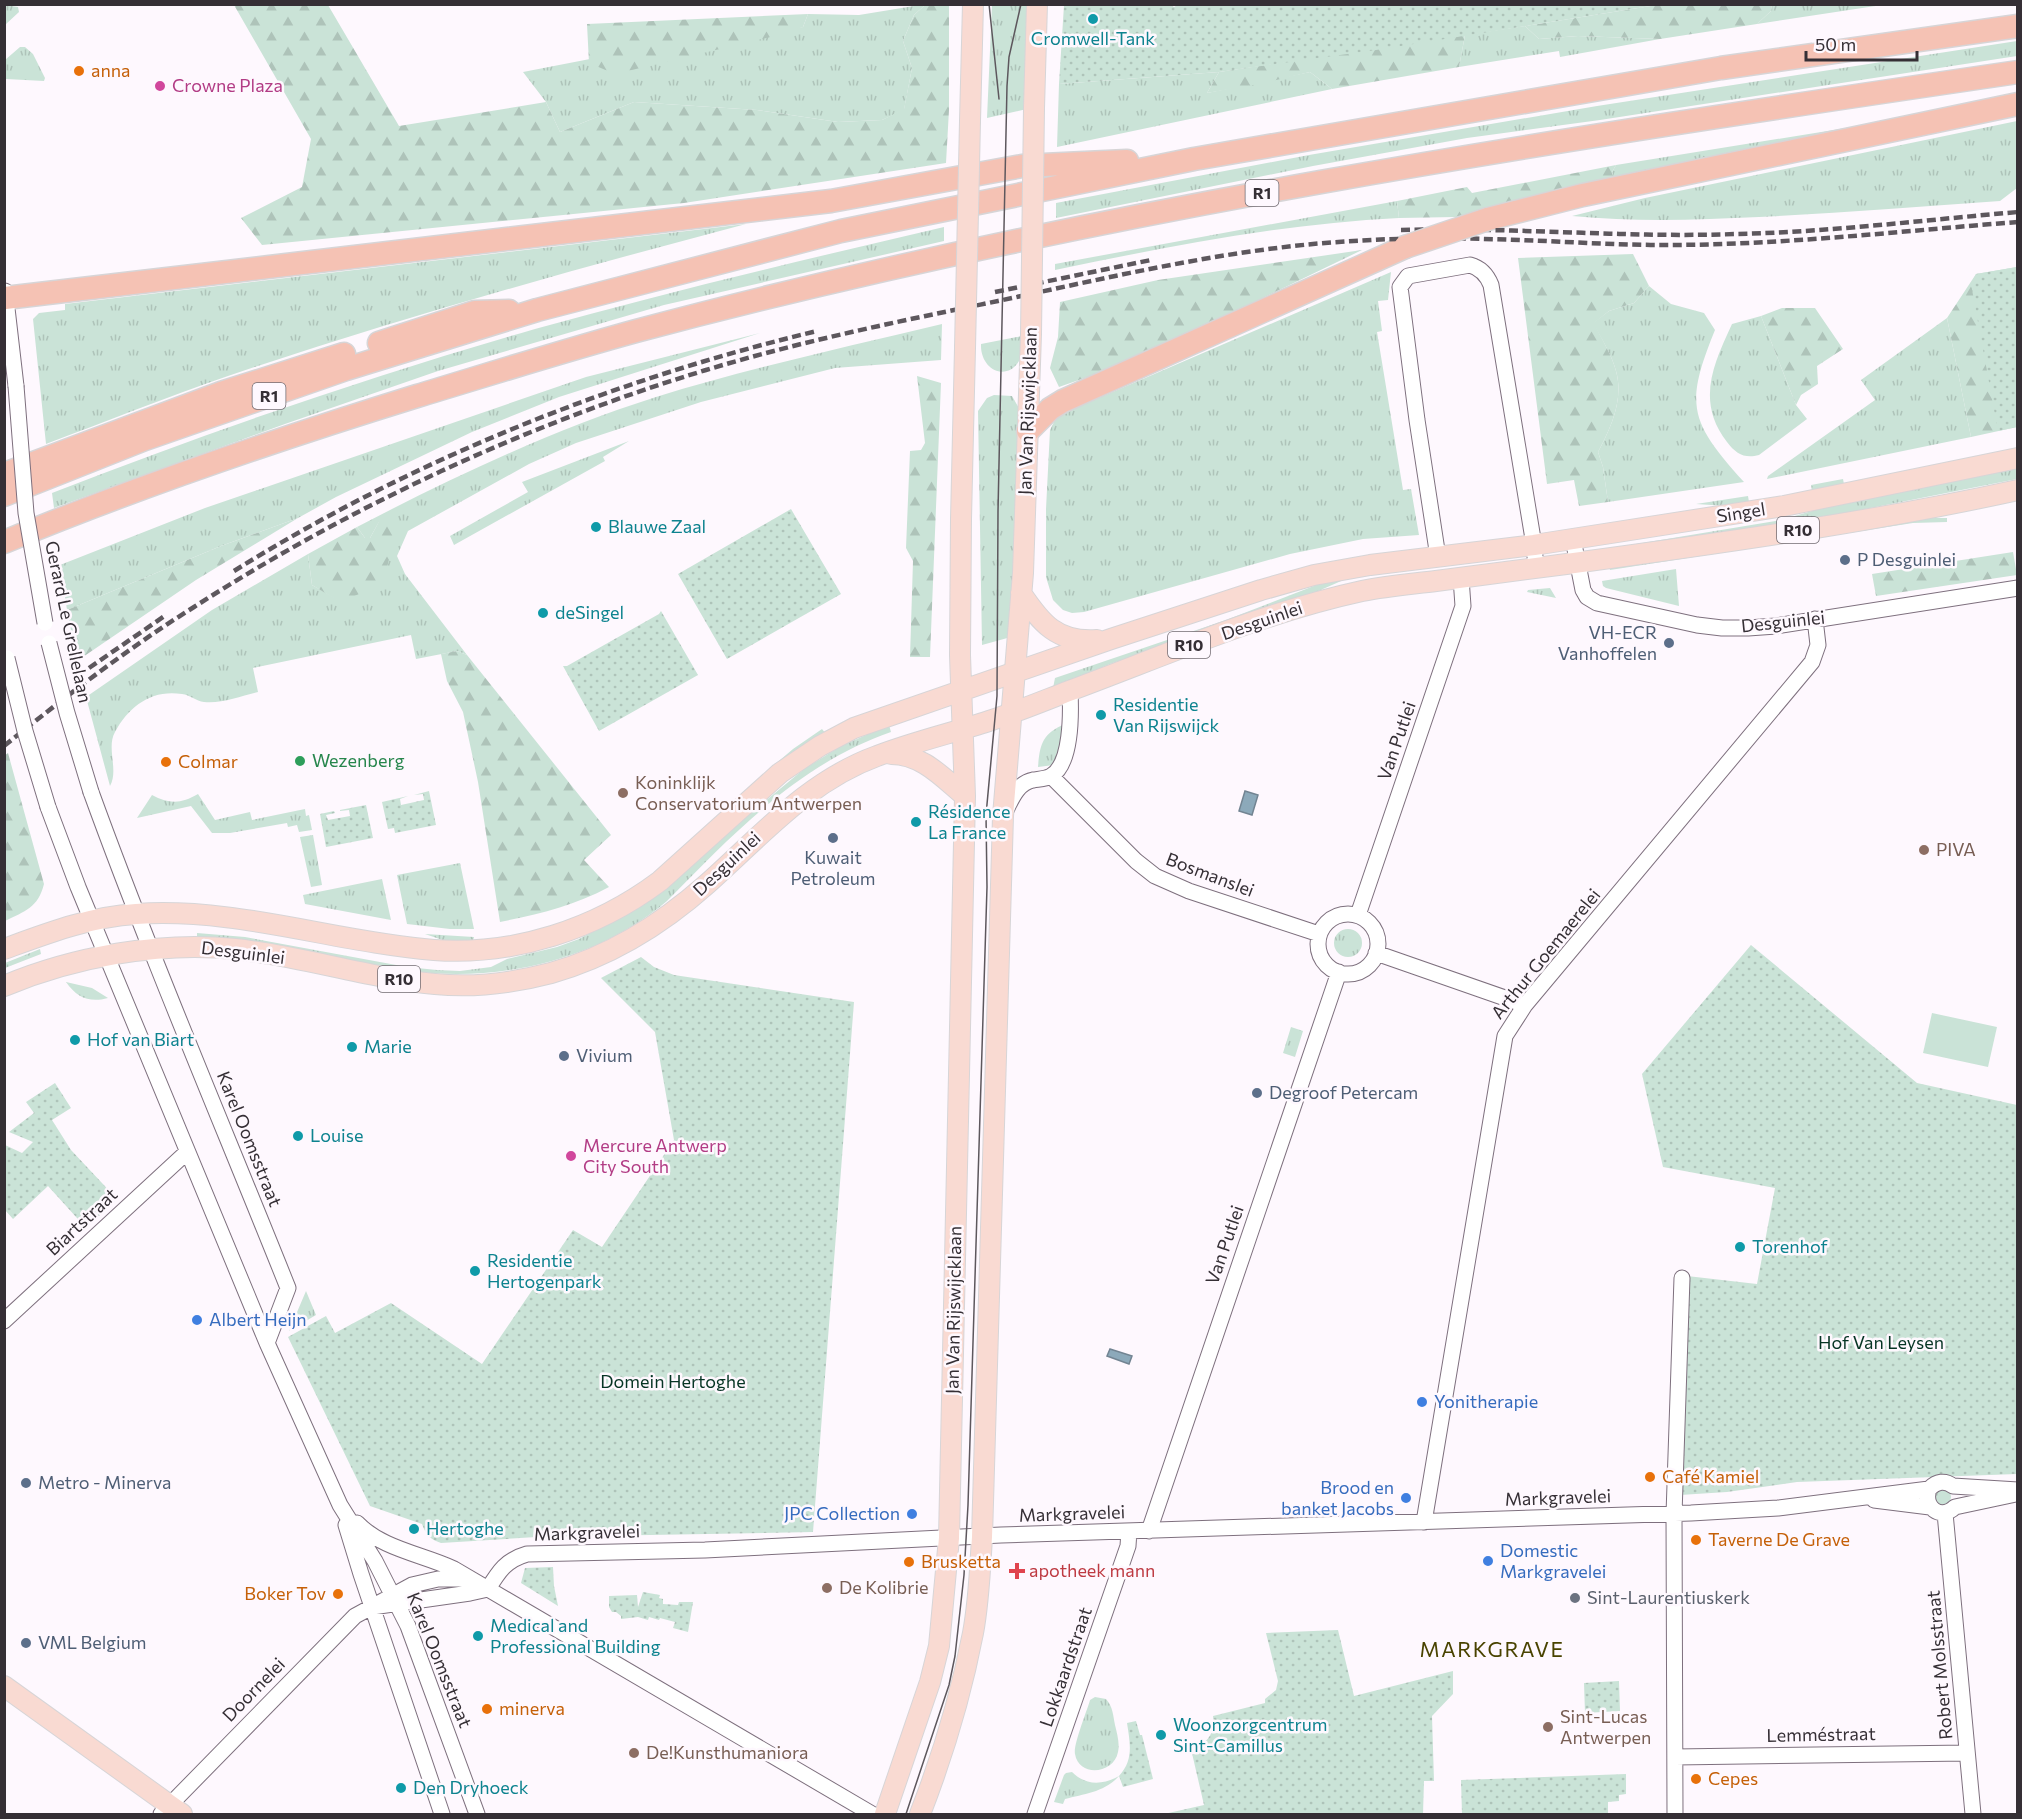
<svg xmlns="http://www.w3.org/2000/svg" width="2022" height="1819" font-family="Commissioner,sans-serif">
<defs>
<pattern id="grass-tufts" width="24" height="20" patternUnits="userSpaceOnUse" patternTransform="scale(1.5)"><rect width="24" height="20" fill="#cae3d7"/><path d="M3 7l-1-3M5 7V3M7 7l1-3M15 17l-1-3M17 17v-4M19 17l1-3" fill="none" stroke="#aec3b9"/></pattern>
<pattern id="forest-firs" width="22" height="20" patternUnits="userSpaceOnUse" patternTransform="scale(1.5)"><rect width="22" height="20" fill="#cae3d7"/><path d="M5 1l3.5 6h-7zM16 11l3.5 6h-7z" fill="#aec3b9"/></pattern>
<pattern id="park-dots" width="8" height="8" patternUnits="userSpaceOnUse" patternTransform="scale(1.5)"><rect width="8" height="8" fill="#cae3d7"/><path d="M2 2h.1M6 6h.1" fill="none" stroke="#aec3b9" stroke-width="1.8" stroke-linecap="round"/></pattern>
</defs>
<rect width="100%" height="100%" fill="#fef8fe"/>
<path fill="url(#grass-tufts)" d="M5,5L18,7L19,12L5,25Z
M920,5H925L914,15L903,41L912,68L904,110L882,120L838,122L757,110L634,102L560,132L546,102L523,72L590,59L803,27L808,14L859,15Z
M992,5H1030L1027,109L987,118Z
M1772,5H1882L1757,24L1771,11Z
M1525,26L1539,39L1578,36L1660,39L1560,57L1559,51L1459,67L1465,35Z
M2017,41V56L1600,120L1467,138L1313,166L1056,218V203L1309,155L1597,106Z
M20,47H25L33,54L45,78L44,81L6,79L5,60Z
M1219,72L1207,93L1310,72L1332,89L1057,147L1059,84Z
M2017,121V188L2000,201C1919,207 1839,213 1759,217C1697,220 1634,222 1572,216L1645,198Z
M1858,126L1818,137L1614,179L1612,172L1616,165Z
M1397,201L1399,218C1280,224 1171,246 1055,270V264Z
M746,224C572,270 399,318 228,376C167,397 107,421 46,444L33,319L39,313L65,310V304Z
M944,227V241L664,305L438,371L285,424L54,508L52,493C211,431 371,376 535,329C671,291 807,259 944,227Z
M1391,272L1388,300L1378,301L1382,331L1377,332L1403,490L1411,489L1419,535L1363,539L1290,554L1084,612L1072,613L1063,610L1053,600L1046,577V509L1050,430L1057,416Z
M1649,286L1671,304L1704,313L1715,330C1684,406 1690,422 1744,482L1608,502L1603,467L1598,452C1611,428 1624,399 1616,371C1612,355 1601,338 1593,323L1609,311L1634,303Z
M1761,316L1796,405L1807,419L1759,455C1745,459 1736,454 1727,442C1696,402 1713,365 1732,324Z
M1947,318L1971,437L1767,479L1768,476L1875,400L1861,380Z
M942,324L941,360L835,368L701,402L576,443L529,464L408,531L397,556L405,574L467,655L457,651L416,659L411,635L253,668L258,692C241,696 221,704 204,702C196,701 190,695 182,694C152,689 129,706 115,732C106,748 119,770 110,786L86,697L212,610L308,554L312,585L340,601L380,520L370,538H365L357,527C453,477 552,430 656,397C750,368 846,347 942,324Z
M760,333L559,397L472,432L336,497L298,518L221,546L67,610L60,565L205,508L586,377Z
M1022,336C1022,344 1023,354 1019,361C1007,382 980,370 981,344Z
M994,395L1012,396L1020,410L1011,637L982,645L978,411L987,398Z
M629,441L603,457L605,461L454,545L450,536L528,492L522,482Z
M2017,466V479L1800,522L1612,548L1781,520L1822,508Z
M1843,479L1844,484L1812,490L1811,485Z
M1748,496L1749,502L1726,506L1696,504Z
M1921,518H1947V522L1913,523L1610,570L1609,566Z
M1676,569L1679,606L1606,588L1603,586L1602,581Z
M1348,578L1307,596L1110,664L1053,688L1055,678L1226,620L1319,584Z
M1550,588L1556,598L1527,592L1528,590Z
M1065,724L1063,738L1054,765L1038,767C1040,744 1042,734 1065,724Z
M889,725L891,732C799,764 734,833 667,901C596,961 496,984 405,970C335,959 268,939 197,937V933L245,937L407,967L437,970L460,971L491,967L507,959L557,947L579,939L632,911L804,769L841,746Z
M822,729L826,734L760,777L793,749Z
M198,794L215,820L250,812L252,820L305,809L306,816L309,815L312,830L299,832L297,825L288,827L287,823L230,833H212L191,806L137,818L152,795C169,804 181,804 198,794Z
M313,835L322,885L311,887L300,837Z
M460,863L474,929H450L407,924L397,875Z
M382,879L391,920L305,904L303,895Z
M1334 943a14 14 0 1 1 28 0a14 14 0 1 1-28 0Z
M425,934L474,937L473,941L454,944Z
M40,949L41,954L5,968V963Z
M66,982L92,988L108,998C90,1003 77,998 66,982Z
M1291,1027L1303,1031L1295,1057L1283,1053Z
M306,1291L316,1315L289,1331Z
M1935 1497a8 8 0 1 1 16 0a8 8 0 1 1-16 0Z
M1095,1697L1106,1699C1113,1707 1113,1715 1115,1725C1117,1733 1120,1744 1118,1752C1114,1774 1079,1778 1075,1754C1073,1745 1087,1711 1090,1700Z
M1072,1772C1086,1786 1103,1785 1119,1776C1105,1792 1084,1794 1065,1799L1063,1804L1054,1802L1064,1775L1066,1773Z"/>
<path fill="url(#forest-firs)" d="M234,5H328L399,126L546,102L560,132L634,102L757,110L838,122L882,120L904,109L912,68L903,41L914,15L925,5H949V110L946,163L684,203L262,245L241,218L302,187L311,139Z
M1657,5H1772L1771,11L1757,24L1660,39L1578,36L1539,39L1525,26Z
M808,14L803,27L783,34L615,74L589,63L587,24Z
M1465,35L1459,67L1332,89L1310,72L1259,84L1207,93L1219,72Z
M1616,165L1612,172L1614,179L1519,200L1456,217L1399,218L1397,201L1467,187L1472,193Z
M1362,250L1133,361L1059,387L1050,368L1058,337L1060,302L1158,280Z
M1633,254L1649,286L1634,303L1609,311L1594,323C1601,338 1612,355 1616,371C1624,399 1611,428 1598,452L1603,467L1608,502L1579,506L1574,480L1547,484L1518,258Z
M2017,267V427L1971,437L1947,318L1976,274Z
M1782,308H1815L1843,349L1817,366L1818,384L1801,395L1796,405L1761,316Z
M917,376L941,383L930,657H910L913,561L906,548L910,451L921,450L925,443Z
M298,518L196,580L77,661L67,610L221,546Z
M380,520L397,526L383,584L340,602L312,585L308,554L357,527L365,538H370Z
M2013,552L2017,575L1876,596L1872,574Z
M457,651L467,655L611,835L584,860L609,887C574,906 539,914 500,922L478,782L463,712L447,681L441,654Z
M8,753L44,884C38,908 25,911 5,921L4,756Z"/>
<path fill="url(#park-dots)" d="M1170,4L1174,7L1179,4L1657,5L1376,50L1219,72L1059,84L1064,5Z
M2017,267V427L1998,431L1971,284L1976,274Z
M791,509L841,594L727,659L678,574Z
M661,611L698,675L599,731L563,666H567L659,614Z
M429,791L436,825L395,833L394,828L388,829L382,802L408,796L400,799L401,805L424,800L423,794L414,795Z
M366,805L373,838L326,847L320,814L334,811L335,813L326,815L328,820L350,816L349,810L340,811V810Z
M1751,945L1917,1083L2017,1105V1474L1797,1482L1727,1492L1680,1495L1687,1276L1757,1284L1775,1188L1663,1167L1642,1074Z
M641,957L654,967L674,975L854,1002L813,1532L536,1537L441,1543C430,1539 426,1535 422,1524L370,1506L288,1337L326,1316L335,1333L391,1303L482,1364L573,1230L602,1247L674,1140L655,1032L601,978Z
M55,1083L71,1108L52,1120L71,1150L117,1199L86,1228L48,1186L13,1219L5,1210V1145L22,1153L33,1142L9,1132L34,1113L26,1102Z
M553,1567L554,1586L558,1606L521,1583L525,1568Z
M643,1592L660,1595L659,1598L663,1599V1604L678,1605L679,1602H693L688,1632L673,1628L675,1622L660,1618L659,1620L649,1617L648,1620L638,1617L621,1619V1616L616,1612H612L609,1607V1596L637,1595L638,1607Z
M1338,1630L1354,1696L1453,1671V1694L1432,1716L1434,1781H1424L1423,1814H1164L1204,1805L1191,1749C1208,1744 1215,1733 1213,1716L1265,1703V1699L1276,1690L1278,1681L1266,1633Z
M1619,1681L1620,1711L1585,1713L1584,1683Z
M1136,1721L1140,1735H1142L1153,1779L1123,1787L1119,1776C1134,1760 1130,1743 1127,1723Z
M1626,1774V1794L1619,1795V1801L1608,1802V1814H1462L1461,1780Z"/>
<path fill="#cae3d7" d="M1932,1013L1997,1027L1988,1067L1923,1053Z"/>
<path fill="#8ca9ba" stroke="#728492" stroke-width="1.5" d="M1245,791L1258,795L1252,815L1239,811Z
M1110,1349L1132,1356L1129,1364L1107,1356Z"/>
<g fill="none" stroke-linecap="round" stroke-linejoin="round">
<g stroke="#7e707e" stroke-width="17">
<path id="minor" d="M5,291L16,386
M1573,539L1583,590L1587,597L1597,603L1697,625L1722,628H1748L1776,626L2018,588
M1438,557L1417,420L1400,287L1408,276L1470,265C1481,268 1487,275 1491,285L1534,545L1536,568
M1051,776L1136,861L1155,876L1189,891L1319,934
M91,792C152,960 222,1123 288,1288L267,1343
M48,807L78,887L267,1343L340,1505L375,1561L408,1626L477,1814
M1006,810C1012,798 1018,783 1033,780C1039,779 1046,779 1051,776C1072,764 1071,712 1070,691
M1318 944a30 30 0 1 1 60 0a30 30 0 1 1-60 0Z
M1358,915L1463,606L1461,578
M1376,953L1525,1005
M4,1321L187,1152
M1929,1489C1923,1507 1940,1521 1955,1507L2016,1494
M1874,1500L1930,1507
M1945,1513L1973,1814
M1424,1522L1505,1036L1525,1005L1812,662L1818,645L1815,619
M357,1523C382,1549 422,1554 454,1569L872,1814
M346,1525L361,1574L442,1814
M1149,1531L1339,972
M372,1607L470,1593L488,1589C499,1571 506,1560 527,1554L705,1550L1001,1535L1691,1513L1778,1508L1929,1489C1937,1481 1945,1480 1953,1486L2018,1490
M1675,1757L1967,1753
M161,1814L355,1616L412,1585L438,1579H471
M1035,1814L1128,1546L1129,1531
M1675,1814L1674,1514L1682,1278"/>
</g>
<g stroke="#d7d5d7" stroke-width="22">
<path id="major" d="M1034,108L1037,4
M970,121L973,4
M1021,593C1041,623 1057,643 1097,640
M891,754C922,754 942,777 965,796
M4,949C48,933 89,917 136,914C237,907 334,942 434,950C514,956 596,929 660,881L780,773L820,746L854,728L1111,639L1261,590L1314,575L1370,565L1534,545L1784,506L2018,458
M4,986C73,957 160,941 235,949C302,956 367,978 435,984C474,988 513,983 551,973C611,956 661,925 707,884C761,836 808,781 877,756C913,742 952,733 989,721C1016,712 1043,701 1069,691C1166,655 1261,613 1362,591C1387,586 1412,584 1436,581C1482,575 1528,569 1574,563C1722,543 1872,522 2018,490
M4,1686L182,1814
M885,1814L930,1682L939,1646L949,1538L965,796L960,655L961,519L965,348
M920,1814C943,1755 961,1695 973,1633C979,1601 980,1569 982,1537L1003,816L1023,573L1031,334"/>
</g>
<g stroke="#d7d5d7" stroke-width="25">
<path id="highway" d="M1488,219L1583,195L2018,104
M5,298L831,201L1022,166L1127,161
M379,343L475,312L509,311
M1028,431L1050,409L1063,401L1405,247
M4,474L221,393L344,354
M4,495L145,439L346,369L537,310L841,231L1194,159L1721,68L2018,26
M4,542C139,486 278,439 417,396C490,374 563,351 636,331C1089,210 1554,140 2018,72"/>
</g>
<use href="#minor" stroke="#fff" stroke-width="15"/>
<use href="#major" stroke="#f9dad2" stroke-width="20"/>
<use href="#highway" stroke="#f5c2b4" stroke-width="22"/>
<path stroke="#5d575d" stroke-width="1.5" d="M989,4L999,99
M906,1814L949,1685L955,1656L964,1575L968,1505L987,887L986,815L997,696L998,511L1007,86L1009,57L1021,4"/>
<path stroke="#5d575d" stroke-width="4.5" stroke-dasharray="9 4.5" stroke-linecap="butt" d="M1401,230C1513,227 1625,238 1737,234C1830,232 1924,220 2018,212
M995,292L1151,260
M234,571C412,460 612,380 817,331
M89,668L166,615
M4,746C65,697 127,649 194,607C353,505 525,425 706,370C802,341 900,321 998,301C1102,279 1207,254 1313,244C1370,239 1427,237 1484,239C1544,240 1605,245 1666,245C1783,245 1900,231 2018,222"/>
<g stroke="#7e707e" stroke-width="17" stroke-linecap="butt">
<path id="minor-bridge" d="M16,386L26,513L45,623
M49,643L67,713L91,792
M7,658L25,731L48,807"/>
</g>
<g stroke="#d7d5d7" stroke-width="22" stroke-linecap="butt">
<path id="major-bridge" d="M1031,334L1034,108
M965,348L970,121"/>
</g>
<g stroke="#d7d5d7" stroke-width="25" stroke-linecap="butt">
<path id="highway-bridge" d="M1405,247L1488,219"/>
</g>
<use href="#minor-bridge" stroke="#fff" stroke-width="15"/>
<use href="#major-bridge" stroke="#f9dad2" stroke-width="20"/>
<use href="#highway-bridge" stroke="#f5c2b4" stroke-width="22"/>
</g>
<g fill="#0f9aa8" stroke="#fef8fe" stroke-width="2">
<circle cx="1093" cy="19" r="6"/>
<circle cx="596" cy="527" r="6"/>
<circle cx="543" cy="613" r="6"/>
<circle cx="1101" cy="715" r="6"/>
<circle cx="916" cy="822" r="6"/>
<circle cx="75" cy="1040" r="6"/>
<circle cx="352" cy="1047" r="6"/>
<circle cx="298" cy="1136" r="6"/>
<circle cx="1740" cy="1247" r="6"/>
<circle cx="475" cy="1271" r="6"/>
<circle cx="414" cy="1529" r="6"/>
<circle cx="478" cy="1636" r="6"/>
<circle cx="1161" cy="1735" r="6"/>
<circle cx="401" cy="1788" r="6"/>
</g>
<g fill="#e8710a" stroke="#fef8fe" stroke-width="2">
<circle cx="79" cy="71" r="6"/>
<circle cx="166" cy="762" r="6"/>
<circle cx="1650" cy="1477" r="6"/>
<circle cx="1696" cy="1540" r="6"/>
<circle cx="909" cy="1562" r="6"/>
<circle cx="338" cy="1594" r="6"/>
<circle cx="487" cy="1709" r="6"/>
<circle cx="1696" cy="1779" r="6"/>
</g>
<g fill="#d1479c" stroke="#fef8fe" stroke-width="2">
<circle cx="160" cy="86" r="6"/>
<circle cx="571" cy="1156" r="6"/>
</g>
<g fill="#5c6f8a" stroke="#fef8fe" stroke-width="2">
<circle cx="1845" cy="560" r="6"/>
<circle cx="1669" cy="643" r="6"/>
<circle cx="833" cy="838" r="6"/>
<circle cx="564" cy="1056" r="6"/>
<circle cx="1257" cy="1093" r="6"/>
<circle cx="26" cy="1483" r="6"/>
<circle cx="26" cy="1643" r="6"/>
</g>
<circle fill="#2e9e5b" stroke="#fef8fe" stroke-width="2" cx="300" cy="761" r="6"/>
<g fill="#8d6e63" stroke="#fef8fe" stroke-width="2">
<circle cx="623" cy="793" r="6"/>
<circle cx="1924" cy="850" r="6"/>
<circle cx="827" cy="1588" r="6"/>
<circle cx="1548" cy="1727" r="6"/>
<circle cx="634" cy="1753" r="6"/>
</g>
<g fill="#3f7fe0" stroke="#fef8fe" stroke-width="2">
<circle cx="197" cy="1320" r="6"/>
<circle cx="1422" cy="1402" r="6"/>
<circle cx="1406" cy="1498" r="6"/>
<circle cx="912" cy="1514" r="6"/>
<circle cx="1488" cy="1561" r="6"/>
</g>
<path fill="#e0444e" stroke="#fef8fe" stroke-width="2" d="M1014 1562h6v6h6v6h-6v6h-6v-6h-6v-6h6z"/>
<circle fill="#6b7280" stroke="#fef8fe" stroke-width="2" cx="1575" cy="1598" r="6"/>
<g text-anchor="middle" stroke-width="5" stroke-linejoin="round" paint-order="stroke">
<g fill="#fef8fe" stroke="#716b71" stroke-width="1.5">
<rect x="1245.5" y="180" width="33" height="26" rx="4.5"/>
<rect x="252.5" y="383" width="33" height="26" rx="4.5"/>
<rect x="1777" y="517" width="42" height="26" rx="4.5"/>
<rect x="1168" y="632" width="42" height="26" rx="4.5"/>
<rect x="378" y="966" width="42" height="26" rx="4.5"/>
</g>
<g font-size="16" font-weight="bold" fill="#352f35">
<text x="1262" y="199">R1</text>
<text x="269" y="402">R1</text>
<text x="1798" y="536">R10</text>
<text x="1189" y="651">R10</text>
<text x="399" y="985">R10</text>
</g>
<g font-size="18" fill="#0d838f" stroke="#fef8fe" text-anchor="start">
<text x="1093" y="45" text-anchor="middle">Cromwell-Tank</text>
<text x="608" y="533">Blauwe Zaal</text>
<text x="555" y="619">deSingel</text>
<text x="1113" y="711">Residentie<tspan x="1113" dy="21">Van Rijswijck</tspan></text>
<text x="928" y="818">Résidence<tspan x="928" dy="21">La France</tspan></text>
<text x="87" y="1046">Hof van Biart</text>
<text x="364" y="1053">Marie</text>
<text x="310" y="1142">Louise</text>
<text x="1752" y="1253">Torenhof</text>
<text x="487" y="1267">Residentie<tspan x="487" dy="21">Hertogenpark</tspan></text>
<text x="426" y="1535">Hertoghe</text>
<text x="490" y="1632">Medical and<tspan x="490" dy="21">Professional Building</tspan></text>
<text x="1173" y="1731">Woonzorgcentrum<tspan x="1173" dy="21">Sint-Camillus</tspan></text>
<text x="413" y="1794">Den Dryhoeck</text>
</g>
<g font-size="18" fill="#c56008" stroke="#fef8fe" text-anchor="start">
<text x="91" y="77">anna</text>
<text x="178" y="768">Colmar</text>
<text x="1662" y="1483">Café Kamiel</text>
<text x="1708" y="1546">Taverne De Grave</text>
<text x="921" y="1568">Brusketta</text>
<text x="326" y="1600" text-anchor="end">Boker Tov</text>
<text x="499" y="1715">minerva</text>
<text x="1708" y="1785">Cepes</text>
</g>
<g font-size="18" fill="#b23c85" stroke="#fef8fe" text-anchor="start">
<text x="172" y="92">Crowne Plaza</text>
<text x="583" y="1152">Mercure Antwerp<tspan x="583" dy="21">City South</tspan></text>
</g>
<g font-size="18" fill="#352f35" stroke="#fef8fe">
<text transform="translate(1028 411) rotate(-88)" y="6">Jan Van Rijswijcklaan</text>
<text transform="translate(1741 513) rotate(-9)" y="6">Singel</text>
<text transform="translate(1262 621) rotate(-19)" y="6">Desguinlei</text>
<text transform="translate(68 622) rotate(78)" y="6">Gerard Le Grellelaan</text>
<text transform="translate(1783 622) rotate(-6)" y="6">Desguinlei</text>
<text transform="translate(1397 741) rotate(-71)" y="6">Van Putlei</text>
<text transform="translate(727 864) rotate(-43)" y="6">Desguinlei</text>
<text transform="translate(1210 875) rotate(21)" y="6">Bosmanslei</text>
<text transform="translate(243 953) rotate(7)" y="6">Desguinlei</text>
<text transform="translate(1546 954) rotate(-51)" y="6">Arthur Goemaerelei</text>
<text transform="translate(249 1139) rotate(68)" y="6">Karel Oomsstraat</text>
<text transform="translate(82 1222) rotate(-43)" y="6">Biartstraat</text>
<text transform="translate(1225 1245) rotate(-71)" y="6">Van Putlei</text>
<text transform="translate(954 1310) rotate(-89)" y="6">Jan Van Rijswijcklaan</text>
<text transform="translate(1558 1498) rotate(-2)" y="6">Markgravelei</text>
<text transform="translate(1072 1514) rotate(-2)" y="6">Markgravelei</text>
<text transform="translate(587 1533) rotate(-2)" y="6">Markgravelei</text>
<text transform="translate(439 1660) rotate(68)" y="6">Karel Oomsstraat</text>
<text transform="translate(1940 1665) rotate(-95)" y="6">Robert Molsstraat</text>
<text transform="translate(1066 1667) rotate(-71)" y="6">Lokkaardstraat</text>
<text transform="translate(254 1690) rotate(-46)" y="6">Doornelei</text>
<text transform="translate(1821 1735) rotate(-1)" y="6">Lemméstraat</text>
</g>
<g font-size="18" fill="#4e5e75" stroke="#fef8fe" text-anchor="start">
<text x="1857" y="566">P Desguinlei</text>
<text x="1657" y="639" text-anchor="end">VH-ECR<tspan x="1657" dy="21">Vanhoffelen</tspan></text>
<text x="833" y="864" text-anchor="middle">Kuwait<tspan x="833" dy="21">Petroleum</tspan></text>
<text x="576" y="1062">Vivium</text>
<text x="1269" y="1099">Degroof Petercam</text>
<text x="38" y="1489">Metro - Minerva</text>
<text x="38" y="1649">VML Belgium</text>
</g>
<g font-size="18" fill="#27864d" stroke="#fef8fe" text-anchor="start">
<text x="312" y="767">Wezenberg</text>
</g>
<g font-size="18" fill="#785e54" stroke="#fef8fe" text-anchor="start">
<text x="635" y="789">Koninklijk<tspan x="635" dy="21">Conservatorium Antwerpen</tspan></text>
<text x="1936" y="856">PIVA</text>
<text x="839" y="1594">De Kolibrie</text>
<text x="1560" y="1723">Sint-Lucas<tspan x="1560" dy="21">Antwerpen</tspan></text>
<text x="646" y="1759">De!Kunsthumaniora</text>
</g>
<g font-size="18" fill="#366cbe" stroke="#fef8fe" text-anchor="start">
<text x="209" y="1326">Albert Heijn</text>
<text x="1434" y="1408">Yonitherapie</text>
<text x="1394" y="1494" text-anchor="end">Brood en<tspan x="1394" dy="21">banket Jacobs</tspan></text>
<text x="900" y="1520" text-anchor="end">JPC Collection</text>
<text x="1500" y="1557">Domestic<tspan x="1500" dy="21">Markgravelei</tspan></text>
</g>
<g font-size="18" fill="#063424" stroke="#fef8fe">
<text x="1881" y="1349">Hof Van Leysen</text>
<text x="673" y="1388">Domein Hertoghe</text>
</g>
<g font-size="18" fill="#be3a42" stroke="#fef8fe" text-anchor="start">
<text x="1029" y="1577">apotheek mann</text>
</g>
<g font-size="18" fill="#5b616d" stroke="#fef8fe" text-anchor="start">
<text x="1587" y="1604">Sint-Laurentiuskerk</text>
</g>
<g font-size="21" letter-spacing="1.5" fill="#494300" stroke="#fef8fe">
<text x="1492" y="1657">MARKGRAVE</text>
</g>
</g>
<rect width="2022" height="1819" fill="none" stroke="#352f35" stroke-width="12"/>
<path d="M1806 51v9h111v-9" fill="none" stroke="#352f35" stroke-width="3"/>
<text x="1815" y="51" font-size="18" fill="#352f35" stroke="#fef8fe" stroke-width="4.5" paint-order="stroke">50 m</text>
</svg>
